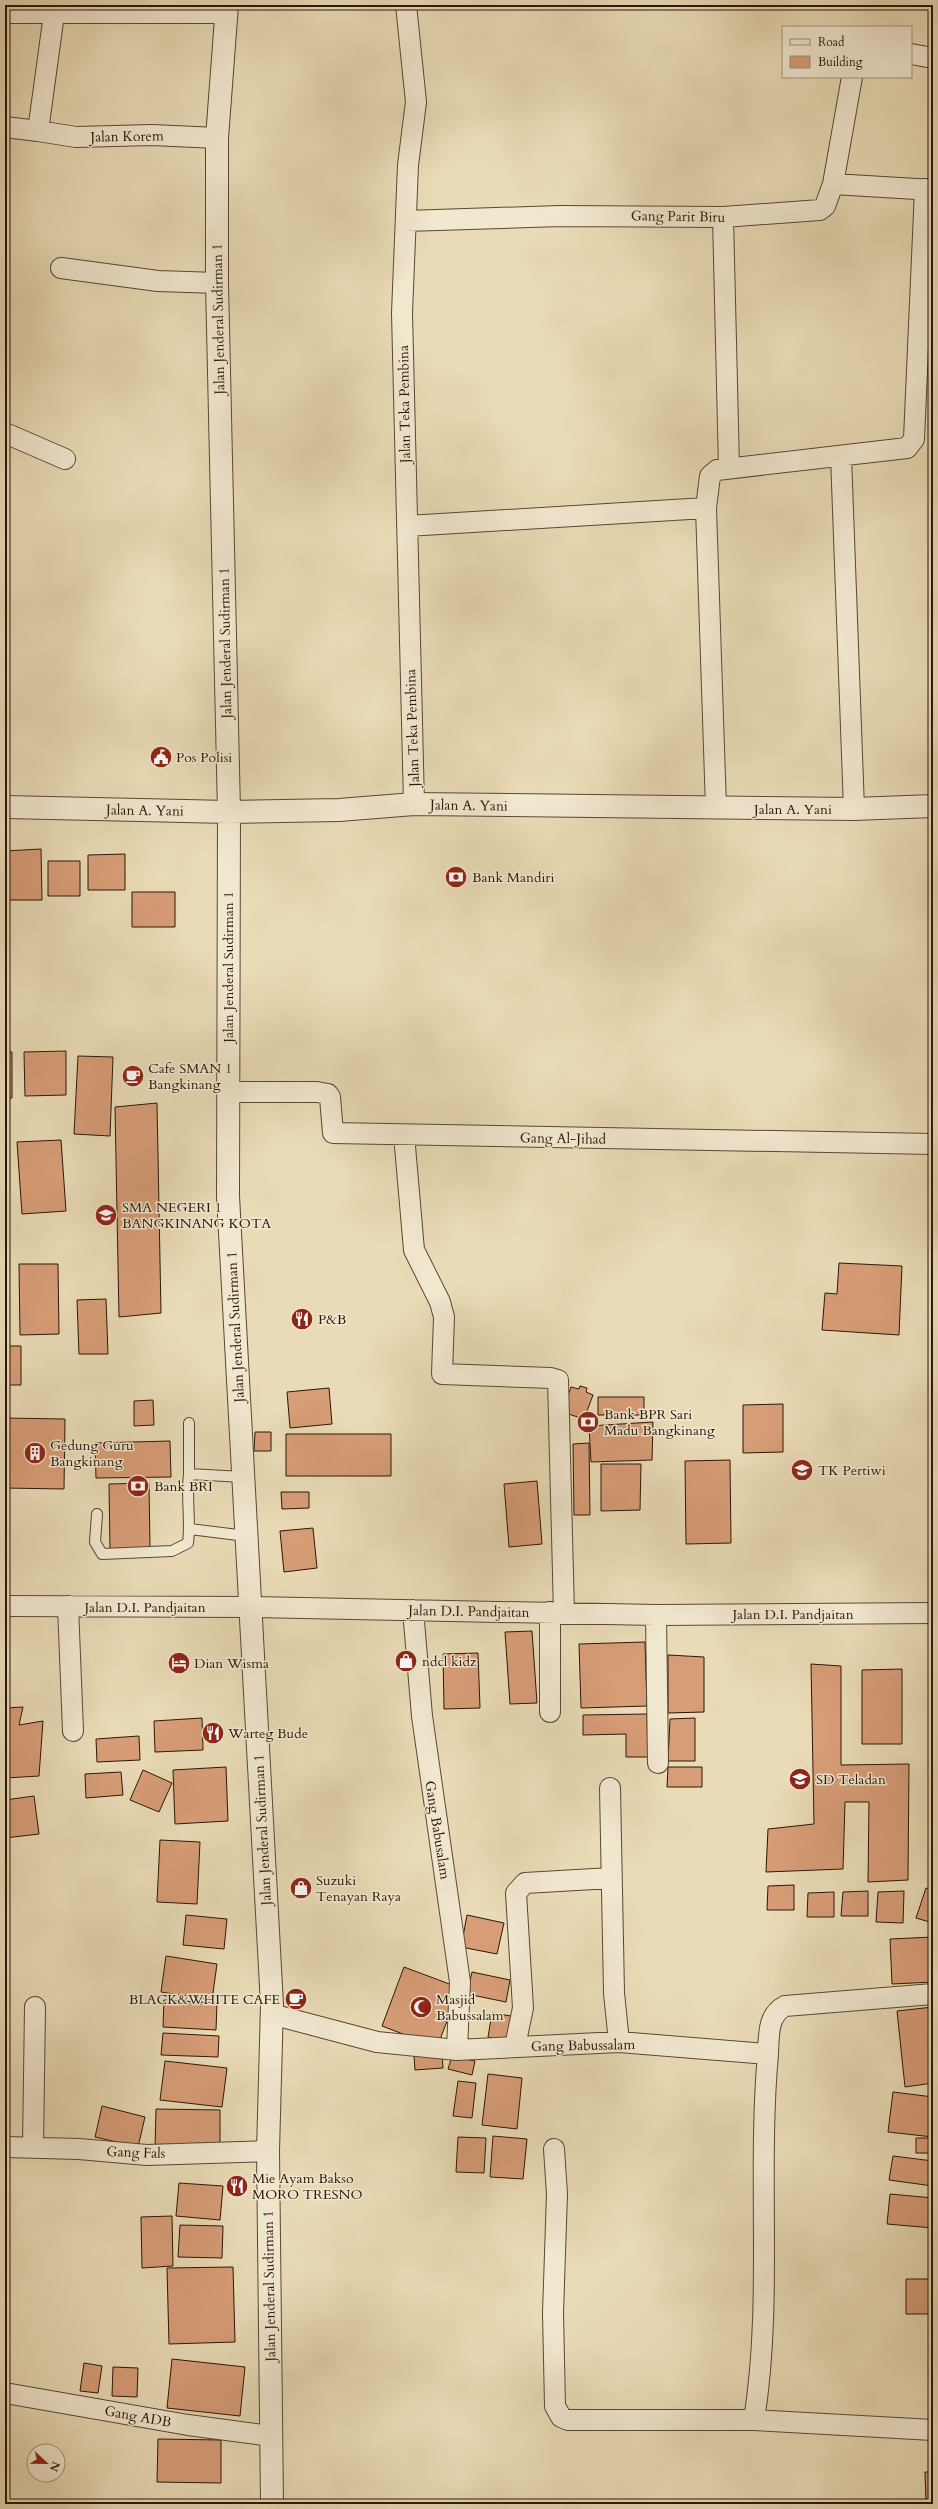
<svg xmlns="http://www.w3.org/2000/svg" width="938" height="2509" font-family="Cardo,serif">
<rect width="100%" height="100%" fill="#e9dbb6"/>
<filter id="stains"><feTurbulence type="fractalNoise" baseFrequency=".005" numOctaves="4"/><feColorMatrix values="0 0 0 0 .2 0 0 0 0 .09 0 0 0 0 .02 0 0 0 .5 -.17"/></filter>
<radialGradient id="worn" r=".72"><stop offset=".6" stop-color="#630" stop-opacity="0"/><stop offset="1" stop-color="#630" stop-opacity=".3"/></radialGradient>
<path fill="#d79d77" stroke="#2b1609" d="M41,849L42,900H5V851Z
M125,854V890H88V855Z
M48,861H80V896H48Z
M132,892H175V927H132Z
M66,1051V1095L25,1096L24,1052Z
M5,1052H12V1098H5Z
M78,1056L113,1057L110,1136L74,1134Z
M157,1103L161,1313L119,1317L115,1107Z
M61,1140L66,1211L22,1214L17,1142Z
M839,1263L902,1266L899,1335L822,1330L825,1293L837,1294Z
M19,1264H58L59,1334L20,1335Z
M106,1299L108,1354H79L77,1300Z
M5,1346H21V1385H5Z
M580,1386L587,1388L586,1392L593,1395L584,1419L562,1412L571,1387L579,1389Z
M329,1388L332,1424L290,1428L287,1392Z
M598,1397H644V1415H598Z
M153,1400L154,1425L134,1426V1401Z
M783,1404V1452L743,1453V1405Z
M5,1418L65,1419L64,1489L5,1488Z
M653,1422L652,1460L591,1462L589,1426Z
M255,1432H271V1451H254Z
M286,1434H391V1476H286Z
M170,1441L171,1477L96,1478L95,1443Z
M589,1443L590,1515H574L573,1444Z
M730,1460L731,1543L686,1544L685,1461Z
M601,1464H641L640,1510L601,1511Z
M537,1481L542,1544L509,1547L504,1484Z
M149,1483L150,1548L110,1549L109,1484Z
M281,1492H309V1508L282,1509Z
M313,1528L317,1568L284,1572L280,1531Z
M532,1631L537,1703L510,1704L505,1632Z
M645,1642L647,1706L581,1708L579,1644Z
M478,1653L480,1708L444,1709L443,1654Z
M668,1655L704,1657V1712L668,1713Z
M811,1664L841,1666V1765L909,1764L908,1880L868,1882L869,1802H845L843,1869L766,1872L768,1829L814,1824Z
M902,1669V1744H862V1670Z
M23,1707L19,1725L43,1721L39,1776L5,1778V1708Z
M647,1714L648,1757H626V1734L583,1735V1715Z
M202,1718L203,1750L155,1752L154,1721Z
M695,1718V1761H668L670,1719Z
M139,1736L140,1760L97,1762L96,1739Z
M226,1767L228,1821L175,1824L173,1770Z
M668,1767H702V1787H667Z
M143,1770L172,1783L159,1812L130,1800Z
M121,1772L123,1795L86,1798L85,1774Z
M34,1796L39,1834L5,1838V1800Z
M160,1840L200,1842L197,1904L157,1902Z
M794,1885V1910H767L768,1886Z
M926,1888L933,1890V1923L916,1918Z
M868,1891V1916H841L843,1892Z
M904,1891L903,1923L876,1922L878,1892Z
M834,1892V1917H807L808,1893Z
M186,1915L227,1919L224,1949L183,1945Z
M467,1915L504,1923L497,1954L461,1947Z
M933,1937V1982L892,1984L890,1939Z
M166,1956L217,1964L212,2000L161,1992Z
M404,1967L460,1988L437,2047L382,2026Z
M472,1972L510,1980L506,2002L467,1994Z
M164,2000L217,2003L216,2030L163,2027Z
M933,2007V2083L905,2087L897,2011Z
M492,2013L511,2016L506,2041L488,2037Z
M163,2033L219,2036L218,2057L161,2055Z
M442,2053L443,2068L415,2070L414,2056Z
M452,2056L475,2061L472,2075L448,2069Z
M165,2061L227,2068L222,2107L160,2100Z
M488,2074L522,2078L517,2129L482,2125Z
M458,2081L476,2083L472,2118L453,2116Z
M893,2092L933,2097V2137L888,2132Z
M102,2106L145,2117L138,2147L95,2137Z
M156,2109L220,2110V2149L155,2148Z
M493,2136L527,2139L523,2179L490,2177Z
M458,2137L486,2138L484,2173L456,2172Z
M916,2138H933V2153H916Z
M893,2156L933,2161V2186L889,2180Z
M179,2183L223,2186L220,2220L176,2216Z
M890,2194L933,2198V2228L887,2224Z
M172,2216L173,2266L142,2268L141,2217Z
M180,2225L223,2226L222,2258L178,2257Z
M233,2267L235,2342L169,2344L167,2268Z
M906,2279H933V2314H906Z
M172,2359L245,2367L240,2416L167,2408Z
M84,2363L102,2366L98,2393L80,2391Z
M113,2367L138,2368L137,2397L112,2396Z
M158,2439L221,2440V2483L157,2482Z
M925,2472H933V2504H926Z"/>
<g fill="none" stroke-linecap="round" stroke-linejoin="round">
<g stroke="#5a4734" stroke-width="12">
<path id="service" d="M189,1423V1474
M97,1514L95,1542L102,1554L172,1551L188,1543C191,1520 186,1497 189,1474L243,1477
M190,1529L246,1536"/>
</g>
<g stroke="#5a4734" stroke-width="22">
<path id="minor" d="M406,5L416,102L408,165L402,313L414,804
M5,13H227
M54,14L38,131L76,137L152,135L217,138
M911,54L933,58
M5,127L38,131
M833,184L852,77
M723,217L729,468
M406,221L560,216L723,217L820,210L825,206L833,184L933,190
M61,268L158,281L217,283
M5,433L65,459
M841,456L854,809
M407,526L706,508
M716,808L706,508L710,476L717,470L907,448L914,439L925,189
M228,1092H317L328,1094L330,1097L333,1133L933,1144
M404,1135L414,1250L440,1302L444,1317L442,1374L551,1378L558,1380L564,1613
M5,1606L249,1607L656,1615L933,1613
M68,1606L73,1731
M413,1610L422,1716L460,1982L457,2049
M550,1612V1712
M656,1615L658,1763
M610,1788L614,1993L619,2042
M271,2014L377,2042L457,2050L619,2042L768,2054C769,2037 767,2015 785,2006L933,1994
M515,2046L523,2008L516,1893L525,1883L611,1878
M5,2147L79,2149L147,2155L268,2151
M33,2147L35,2007
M554,2149L557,2194L553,2313L555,2406L561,2417L568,2420H754L933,2430
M5,2393L188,2425L271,2436
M754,2420C773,2301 757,2176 768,2054"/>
</g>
<g stroke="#5a4734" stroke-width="24">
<path id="tertiary" d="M227,5L217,138V283L229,812L228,1196L272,2005L268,2151L272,2504
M5,807L229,812L339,810L414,804L854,809L933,806"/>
</g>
<use href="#service" stroke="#f1e8d0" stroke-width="10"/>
<use href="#minor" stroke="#f1e8d0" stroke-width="20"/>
<use href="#tertiary" stroke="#f1e8d0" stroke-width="22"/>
</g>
<defs>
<g id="civic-disc" transform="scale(1.15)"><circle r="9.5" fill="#8f2418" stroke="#f1e8d0"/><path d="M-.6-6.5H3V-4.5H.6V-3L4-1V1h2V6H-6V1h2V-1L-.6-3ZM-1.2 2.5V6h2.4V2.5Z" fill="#fff"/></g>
<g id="bank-disc" transform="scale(1.15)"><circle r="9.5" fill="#8f2418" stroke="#f1e8d0"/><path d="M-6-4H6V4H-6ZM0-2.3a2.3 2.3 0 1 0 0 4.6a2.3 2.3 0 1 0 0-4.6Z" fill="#fff"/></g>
<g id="cafe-disc" transform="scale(1.15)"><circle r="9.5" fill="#8f2418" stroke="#f1e8d0"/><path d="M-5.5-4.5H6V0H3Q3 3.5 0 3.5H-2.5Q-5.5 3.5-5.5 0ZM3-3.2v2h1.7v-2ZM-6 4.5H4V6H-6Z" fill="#fff"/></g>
<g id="school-disc" transform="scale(1.15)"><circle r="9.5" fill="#8f2418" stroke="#f1e8d0"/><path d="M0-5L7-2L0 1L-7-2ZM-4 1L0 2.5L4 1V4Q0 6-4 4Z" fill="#fff"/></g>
<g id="restaurant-disc" transform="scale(1.15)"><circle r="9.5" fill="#8f2418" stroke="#f1e8d0"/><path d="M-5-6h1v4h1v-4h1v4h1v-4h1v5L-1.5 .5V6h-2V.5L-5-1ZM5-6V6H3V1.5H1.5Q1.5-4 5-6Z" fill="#fff"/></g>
<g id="building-disc" transform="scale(1.15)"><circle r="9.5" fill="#8f2418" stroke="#f1e8d0"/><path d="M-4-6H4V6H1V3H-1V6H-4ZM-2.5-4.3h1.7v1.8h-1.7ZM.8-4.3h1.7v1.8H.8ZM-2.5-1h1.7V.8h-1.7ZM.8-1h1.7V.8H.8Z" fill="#fff"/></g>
<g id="shop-disc" transform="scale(1.15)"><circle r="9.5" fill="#8f2418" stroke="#f1e8d0"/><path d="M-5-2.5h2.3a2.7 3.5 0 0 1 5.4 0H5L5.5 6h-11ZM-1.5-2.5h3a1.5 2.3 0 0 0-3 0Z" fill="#fff"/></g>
<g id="hotel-disc" transform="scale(1.15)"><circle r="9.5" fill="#8f2418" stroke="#f1e8d0"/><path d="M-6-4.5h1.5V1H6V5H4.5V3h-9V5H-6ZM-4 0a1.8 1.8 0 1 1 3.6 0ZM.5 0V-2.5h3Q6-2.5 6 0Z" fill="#fff"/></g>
<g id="mosque-disc" transform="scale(1.15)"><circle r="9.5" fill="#8f2418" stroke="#f1e8d0"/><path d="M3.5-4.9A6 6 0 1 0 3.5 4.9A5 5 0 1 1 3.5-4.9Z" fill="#fff"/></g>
</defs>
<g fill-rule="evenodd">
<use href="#civic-disc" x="161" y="757"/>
<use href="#bank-disc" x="456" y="877"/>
<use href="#cafe-disc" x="133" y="1076"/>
<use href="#school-disc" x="106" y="1215"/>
<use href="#restaurant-disc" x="302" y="1319"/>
<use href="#bank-disc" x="588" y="1422"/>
<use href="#building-disc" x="35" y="1453"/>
<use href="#school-disc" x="802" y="1470"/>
<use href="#bank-disc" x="138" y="1486"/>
<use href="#shop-disc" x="406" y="1661"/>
<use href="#hotel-disc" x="179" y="1663"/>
<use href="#restaurant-disc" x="213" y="1733"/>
<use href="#school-disc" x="800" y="1779"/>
<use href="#shop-disc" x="301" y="1888"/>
<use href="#cafe-disc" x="296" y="1999"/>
<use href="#mosque-disc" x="421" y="2007"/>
<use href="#restaurant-disc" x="237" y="2186"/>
</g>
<g text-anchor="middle" stroke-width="3" stroke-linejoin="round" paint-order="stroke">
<g font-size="14" fill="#2b1609" stroke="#f1e8d0">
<text transform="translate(127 136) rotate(-1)" y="5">Jalan Korem</text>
<text transform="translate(678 216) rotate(1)" y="5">Gang Parit Biru</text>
<text transform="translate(218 319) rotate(-91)" y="5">Jalan Jenderal Sudirman 1</text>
<text transform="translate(404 404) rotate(-91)" y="5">Jalan Teka Pembina</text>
<text transform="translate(225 643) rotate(-91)" y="5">Jalan Jenderal Sudirman 1</text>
<text transform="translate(412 728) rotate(-92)" y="5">Jalan Teka Pembina</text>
<text transform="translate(469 805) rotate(1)" y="5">Jalan A. Yani</text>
<text x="793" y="814">Jalan A. Yani</text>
<text transform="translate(145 810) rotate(1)" y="5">Jalan A. Yani</text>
<text transform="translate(228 967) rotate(-90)" y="5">Jalan Jenderal Sudirman 1</text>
<text transform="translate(563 1138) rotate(1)" y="5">Gang Al-Jihad</text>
<text transform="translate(235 1327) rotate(-93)" y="5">Jalan Jenderal Sudirman 1</text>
<text x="145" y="1612">Jalan D.I. Pandjaitan</text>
<text transform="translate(469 1611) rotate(1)" y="5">Jalan D.I. Pandjaitan</text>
<text x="793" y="1619">Jalan D.I. Pandjaitan</text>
<text transform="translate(262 1830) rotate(-93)" y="5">Jalan Jenderal Sudirman 1</text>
<text transform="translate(438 1830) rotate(81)" y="5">Gang Babusalam</text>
<text transform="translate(583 2045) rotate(-1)" y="5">Gang Babussalam</text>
<text transform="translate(136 2152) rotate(2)" y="5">Gang Fals</text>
<text transform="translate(269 2286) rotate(-91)" y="5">Jalan Jenderal Sudirman 1</text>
<text transform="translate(138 2416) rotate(10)" y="5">Gang ADB</text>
</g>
<g font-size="14" fill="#2b1609" stroke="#f1e8d0" text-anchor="start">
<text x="176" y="762">Pos Polisi</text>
<text x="472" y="882">Bank Mandiri</text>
<text x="148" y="1073">Cafe SMAN 1<tspan x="148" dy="16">Bangkinang</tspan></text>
<text x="122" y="1212">SMA NEGERI 1<tspan x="122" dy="16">BANGKINANG KOTA</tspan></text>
<text x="318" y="1324">P&amp;B</text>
<text x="604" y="1419">Bank BPR Sari<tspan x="604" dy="16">Madu Bangkinang</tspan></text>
<text x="50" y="1450">Gedung Guru<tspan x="50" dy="16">Bangkinang</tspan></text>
<text x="818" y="1475">TK Pertiwi</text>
<text x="154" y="1491">Bank BRI</text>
<text x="422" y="1666">ndcl kidz</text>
<text x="194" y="1668">Dian Wisma</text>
<text x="228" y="1738">Warteg Bude</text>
<text x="816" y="1784">SD Teladan</text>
<text x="316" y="1885">Suzuki<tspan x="316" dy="16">Tenayan Raya</tspan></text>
<text x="280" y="2004" text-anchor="end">BLACK&amp;WHITE CAFE</text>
<text x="436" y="2004">Masjid<tspan x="436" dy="16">Babussalam</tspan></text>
<text x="252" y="2183">Mie Ayam Bakso<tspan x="252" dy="16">MORO TRESNO</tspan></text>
</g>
</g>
<rect width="938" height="2509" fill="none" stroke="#e9dbb6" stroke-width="20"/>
<rect x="6" y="6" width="926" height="2497" fill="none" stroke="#2b1609" stroke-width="2"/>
<rect x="10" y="10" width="918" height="2489" fill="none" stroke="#2b1609"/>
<rect x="782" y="26" width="130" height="52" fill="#f1e8d0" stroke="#a29480"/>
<rect x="790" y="39" width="20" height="6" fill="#f1e8d0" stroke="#a29480"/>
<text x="818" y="46" font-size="12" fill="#2b1609">Road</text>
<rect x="790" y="56" width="20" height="12" fill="#d79d77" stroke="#a29480"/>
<text x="818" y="66" font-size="12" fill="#2b1609">Building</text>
<g transform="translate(46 2463) rotate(112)"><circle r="19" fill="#f1e8d0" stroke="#a29480"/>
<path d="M0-3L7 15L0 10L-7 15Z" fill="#8f2418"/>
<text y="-6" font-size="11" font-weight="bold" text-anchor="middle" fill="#2b1609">N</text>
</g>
<rect width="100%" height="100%" filter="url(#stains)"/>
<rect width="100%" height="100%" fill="url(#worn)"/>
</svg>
